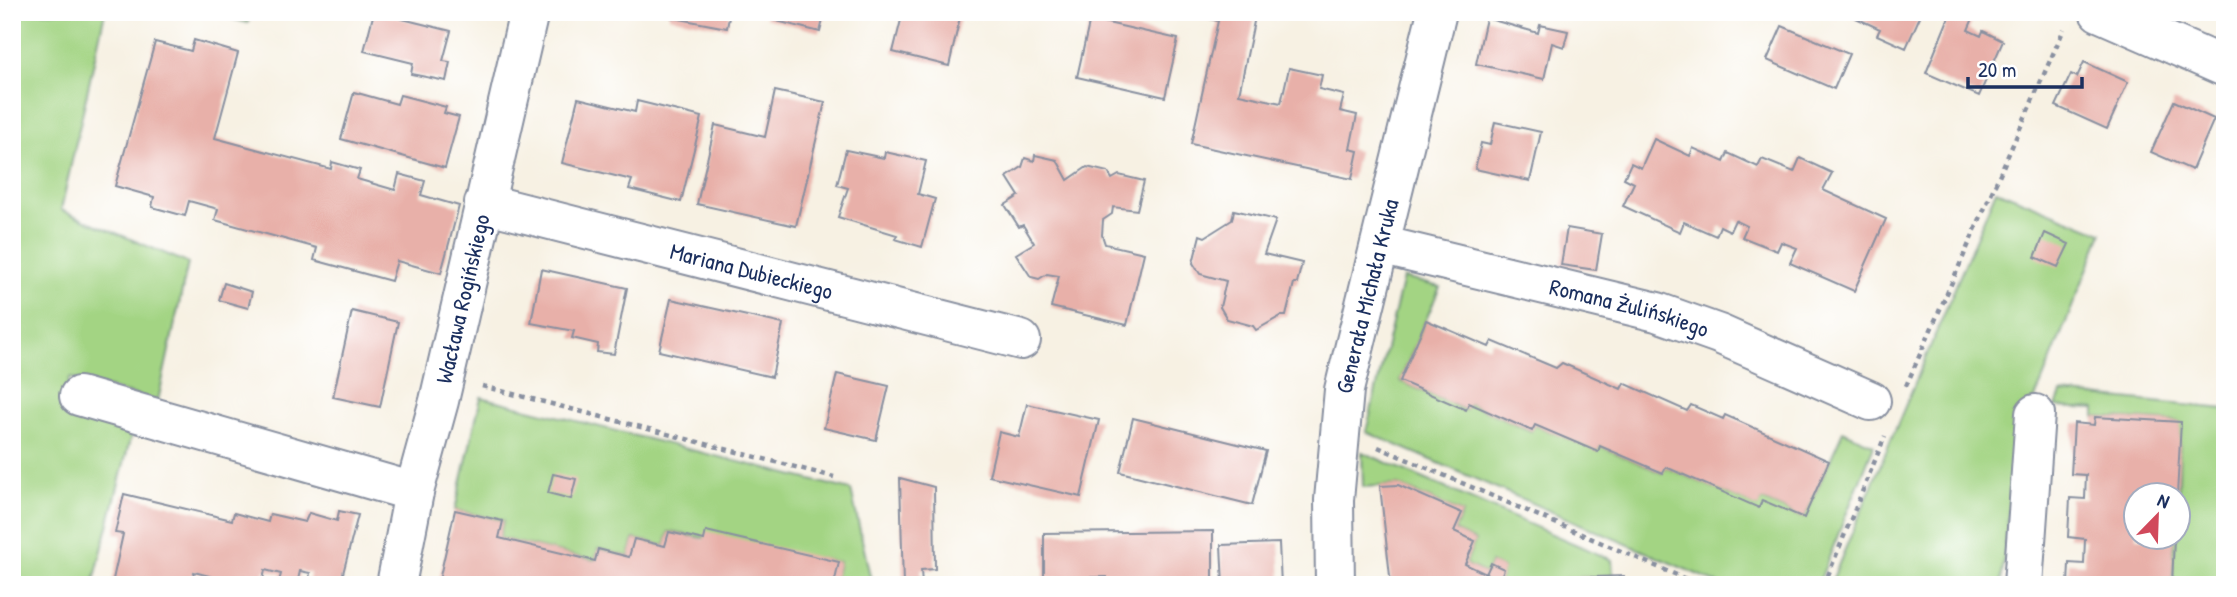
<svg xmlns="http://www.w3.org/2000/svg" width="2237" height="597" font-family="'Patrick Hand',sans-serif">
<rect width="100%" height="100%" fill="#fff"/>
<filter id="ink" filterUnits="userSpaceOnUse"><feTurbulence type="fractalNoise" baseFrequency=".0143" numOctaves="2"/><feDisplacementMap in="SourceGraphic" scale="14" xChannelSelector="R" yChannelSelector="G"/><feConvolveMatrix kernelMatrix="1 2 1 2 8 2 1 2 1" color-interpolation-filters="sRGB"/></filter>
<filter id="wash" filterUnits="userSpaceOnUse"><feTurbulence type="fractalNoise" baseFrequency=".00686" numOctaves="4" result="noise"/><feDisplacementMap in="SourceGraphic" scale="28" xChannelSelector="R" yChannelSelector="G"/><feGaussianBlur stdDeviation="1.57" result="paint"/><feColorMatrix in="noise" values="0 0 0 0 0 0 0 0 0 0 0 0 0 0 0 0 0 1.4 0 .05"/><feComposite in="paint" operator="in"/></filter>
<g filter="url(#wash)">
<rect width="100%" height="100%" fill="#f7f1e3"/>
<path fill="#a3d483" stroke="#5f8270" stroke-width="2" d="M12,12H105L61,210L188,263L158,401L70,378L64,400L135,420L93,585H12Z
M207,12H250L248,23Z
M1996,190L2102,233L2015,448L2001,585H1830Z
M1403,278L1440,287L1400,381L1465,410L1469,403L1531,431L1535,425L1598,451L1600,446L1662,473L1666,467L1758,507L1762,500L1804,518L1843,431L1874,445L1818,585H1722L1366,432Z
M2061,393L2225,409V585H2172L2174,538H2178L2180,422L2095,417V409L2056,407Z
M481,397L851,490L872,585H834L839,562L669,532L665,546L634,539L629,557L598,549L595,561L499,538L503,521L455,510Z
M1362,452L1612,560L1613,576L1566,578L1565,585H1498L1503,569L1491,563L1486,574L1465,564L1475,541L1454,531L1462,513L1398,485L1363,487Z"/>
<g id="blocks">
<path fill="#e8b0a9" d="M374,12L451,31L443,61L450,62L446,81L411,74L413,63L364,51Z
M670,12H730L727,28L669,17Z
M767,12H825L820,32L765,18Z
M903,12L961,13L949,66L893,52Z
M1181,12H1256L1239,94L1281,103L1289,68L1322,75L1319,89L1344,95L1340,111L1357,115L1350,149L1358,151L1352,179L1191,144L1218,21Z
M1843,12H1922L1906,48L1877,35L1880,29Z
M1951,12L1975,14L1968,30L1981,36L1983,31L2003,41L1979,96L1926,73Z
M1486,18L1538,33L1540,25L1568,31L1564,47L1552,43L1544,79L1476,64Z
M1090,19L1178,39L1165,97L1077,77Z
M1782,26L1849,54L1834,89L1767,60Z
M194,40L238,53L215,138L331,169L332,162L360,170L357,179L395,190L399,174L425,181L421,195L459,206L441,273L397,261L391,281L314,260L317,248L215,220L218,209L189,201L185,216L152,207L154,197L115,186L155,42L191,51Z
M2084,62L2128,82L2107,129L2056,106L2071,74L2077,77Z
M775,91L825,102L796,226L697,204L715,125L765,137Z
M354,92L397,104L400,95L446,107L444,113L459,117L445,168L341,139Z
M578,98L635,112L637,101L702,117L681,202L629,189L632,180L562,163Z
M2174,101L2214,119L2192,170L2151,152Z
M1495,122L1541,132L1530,181L1475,169L1481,143L1490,145Z
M1654,139L1690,156L1693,148L1724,162L1728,153L1758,167L1762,159L1794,172L1800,158L1832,173L1823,190L1886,219L1854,291L1790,263L1797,248L1781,242L1777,251L1742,237L1747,226L1735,220L1730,231L1720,226L1716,236L1684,222L1680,232L1623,206L1634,183L1624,178L1631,163L1641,168Z
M846,150L884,158L885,152L926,161L918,194L935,199L922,247L895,239L897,235L838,217L848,188L837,185Z
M1035,155L1057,160L1068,180L1087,167L1108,172L1112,179L1119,175L1144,181L1137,210L1113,207L1112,214L1103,220L1102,235L1105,244L1144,253L1127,325L1051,307L1059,276L1047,274L1039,279L1031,277L1016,254L1034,243L1023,225L1019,227L1005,205L1019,196L1007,177L1022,167L1025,158L1034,161Z
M1234,210L1276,220L1264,254L1302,263L1297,283H1294L1286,316H1281L1256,330L1253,326L1227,319L1220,307L1226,281L1200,274L1193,263L1200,235L1205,237L1232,220Z
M1567,228L1602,234L1596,270L1561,265Z
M2045,233L2069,244L2058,267L2035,257Z
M541,269L627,288L614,354L597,352L598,344L572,338L574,331L531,323Z
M224,283L252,292L248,308L219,300Z
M671,299L783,324L772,377L659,351Z
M352,311L398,322L380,407L333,397Z
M1426,320L1489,347L1492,341L1556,368L1562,363L1621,389L1624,383L1687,411L1691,405L1723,419L1725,415L1829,461L1804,518L1762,500L1759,508L1666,467L1663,473L1600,446L1598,452L1535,425L1532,431L1469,403L1466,410L1400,381Z
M837,374L889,386L876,440L824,428Z
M1027,404L1099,420L1081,497L989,476L999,432L1019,437Z
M2095,417L2181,422L2177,495L2136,496V538H2174L2172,585H2068L2069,563L2084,564L2085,539L2068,537L2070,498L2085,499L2086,475L2071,474L2074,423L2094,425Z
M1133,418L1266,451L1252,505L1120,472Z
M553,474L576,479L571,499L548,493Z
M900,478L934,487L935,569L921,570L922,585H903Z
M1398,485L1462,513L1454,531L1475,541L1465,564L1486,574L1491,563L1504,569L1498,585H1391L1380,486Z
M124,494L232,520L234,513L268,522L270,514L305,522L309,513L337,521L339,511L358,515L340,585L309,580L310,573L300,571L297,585H278L281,574L265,570L262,585H244L194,572L190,585H117L112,584L123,534L115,533Z
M455,510L503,521L499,538L595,561L598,549L629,557L634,539L665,546L669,532L704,540L706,531L839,562L834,585H438Z
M1213,531V583L1107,585V577L1044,578V533Z
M1279,543L1281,585H1223L1221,545Z
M1624,576L1625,585H1565V578Z"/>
</g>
</g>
<g filter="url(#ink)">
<use href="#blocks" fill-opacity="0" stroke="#8990a0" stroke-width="2"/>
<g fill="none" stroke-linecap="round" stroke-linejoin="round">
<g stroke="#8990a0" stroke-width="42">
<g id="minor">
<path d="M2099,12L2225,67"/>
<path id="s1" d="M484,203L1021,340"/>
<path id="s2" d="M1380,245L1657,312L1719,334L1871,401"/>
<path d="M79,396L414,492"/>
<path id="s3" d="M396,585L414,492L439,401L529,12"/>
<path id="s4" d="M1335,585L1334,500L1344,390L1437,12"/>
<path d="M2023,585L2035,414"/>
</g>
</g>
<path stroke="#8990a0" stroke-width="4.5" stroke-dasharray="5 5" stroke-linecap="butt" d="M482,386L834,477
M1906,386L2064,29
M1378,447L1700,585
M1824,585L1885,436"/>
<use href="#minor" stroke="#fff" stroke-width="38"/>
</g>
</g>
<g text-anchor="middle" stroke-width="5" stroke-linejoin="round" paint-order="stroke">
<g font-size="23" fill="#1b2f5e" stroke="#fff">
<text dy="8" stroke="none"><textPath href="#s1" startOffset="276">Mariana Dubieckiego</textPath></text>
<text dy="8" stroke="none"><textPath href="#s4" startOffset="292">Generała Michała Kruka</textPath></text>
<text dy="8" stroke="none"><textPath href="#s3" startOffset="294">Wacława Rogińskiego</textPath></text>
<text dy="8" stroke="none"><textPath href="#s2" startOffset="257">Romana Żulińskiego</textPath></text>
</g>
</g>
<rect width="2237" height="597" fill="none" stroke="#fff" stroke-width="42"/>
<g transform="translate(2157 516) rotate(23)"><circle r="33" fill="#ffffff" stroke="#a4acbf" stroke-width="2"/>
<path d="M0-5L12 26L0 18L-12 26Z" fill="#d1495b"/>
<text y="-10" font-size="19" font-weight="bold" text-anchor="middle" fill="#1b2f5e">N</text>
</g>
<path d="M1968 77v10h114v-10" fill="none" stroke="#1b2f5e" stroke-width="3.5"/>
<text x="1978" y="77" font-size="21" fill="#1b2f5e" stroke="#ffffff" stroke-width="5" paint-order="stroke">20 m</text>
</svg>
